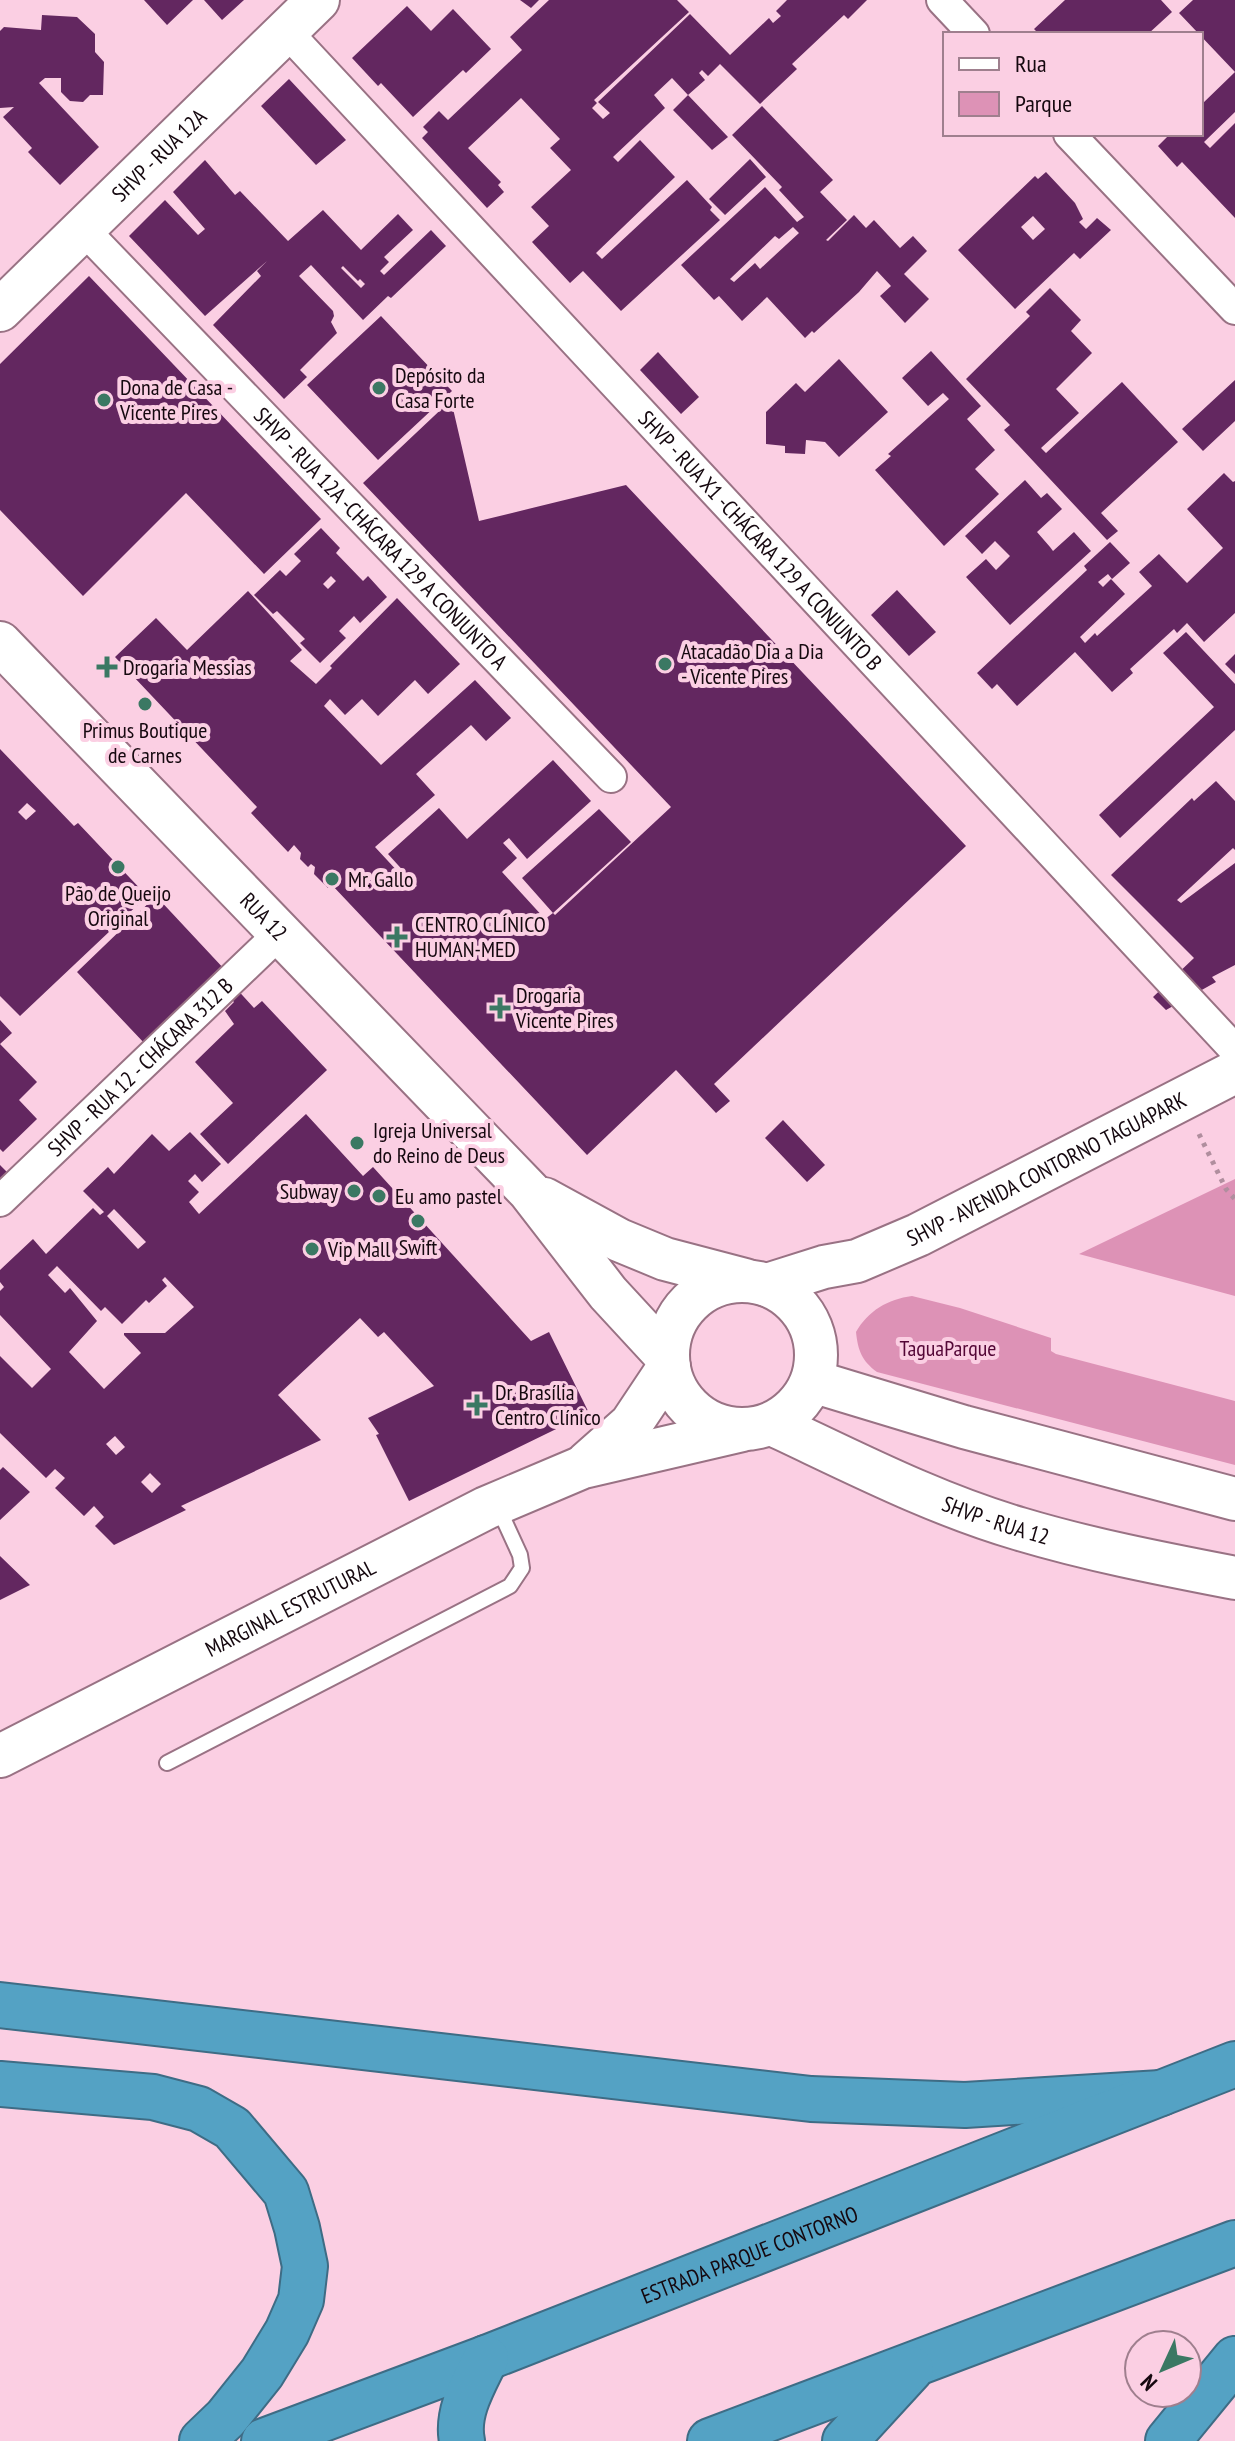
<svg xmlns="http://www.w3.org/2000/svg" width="1235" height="2441" font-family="'PT Sans Narrow',sans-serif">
<rect width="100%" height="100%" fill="#fbcfe3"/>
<path fill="#dd92b6" d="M1235,1179V1296L1079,1254Z
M912,1296L960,1308L1051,1338V1351L1056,1354L1235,1401V1465L877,1372C862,1361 858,1351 856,1332C868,1311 888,1299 912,1296Z"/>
<path fill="#632760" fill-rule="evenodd" d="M144,0H193L167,25Z
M204,0H244L222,20Z
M520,0H539L531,8Z
M549,0H677L689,12L594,100L597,103L592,108L603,119L610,113L598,102L690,14L730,55L769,18L773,23L781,16L776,11L787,0H867L848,19L844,15L792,64L797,69L760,104L720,64L708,76L702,70L699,73L705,80L688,95L672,78L654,95L665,108L613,157L618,162L640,140L675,177L596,253L602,259L687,180L712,207L710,210L720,220L621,311L583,271L570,283L532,242L549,226L531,207L571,170L550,148L560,139L521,98L468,148L501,182L498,185L504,192L487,208L422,138L428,132L423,127L439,111L448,120L522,50L510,37Z
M1065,0H1161L1172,12L1148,34H1039L1034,29Z
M1193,0H1235V72L1179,13Z
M407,6L431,31L453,9L491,49L466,73L463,70L413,117L381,83L378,86L352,58Z
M42,15L77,17L95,34V52L104,62L103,95H90L83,102L70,101L61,92V78H45L39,83L99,147L60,185L28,152L32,148L3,117L14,107L0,108V31L4,27L41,30Z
M1235,72V112L1204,142L1210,148L1235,123V218L1182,162L1177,167L1158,146L1170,134H1201V105Z
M289,79L346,140L316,165L261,106Z
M688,95L728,137L712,150L673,110Z
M762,106L833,180L820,192L847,220L826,240L828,241L854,215L866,228L874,220L900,248L913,236L927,251L904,274L929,299L905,323L880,296L891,286L877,271L859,292L814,333L812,331L805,338L767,297L742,321L719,296L714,300L681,265L765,187L797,222L804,217L779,190L782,187L732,135ZM793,227L799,233L760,269L755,263L734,282L730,279L775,236L779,239Z
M750,159L766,177L725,215L709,199Z
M205,160L235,195L240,191L288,241L323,210L361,250L398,214L413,230L384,257L389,262L380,271L384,275L431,230L446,246L391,298L388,296L363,320L311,265L299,276L333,311L334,316L331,322L337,333L300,370L307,377L284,399L213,325L261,276L257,271L267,261L205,316L129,236L165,200L198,235L205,229L173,192ZM343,266L358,281L360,279L365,284L361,288L341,268Z
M1046,172L1075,203L1083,219L1079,222L1086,229L1097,218L1111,230L1080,259L1074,253L1015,309L958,250L1035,176L1038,179ZM1033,216L1045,229L1033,240L1021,227Z
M89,276L321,519L264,574L186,493L83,596L0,510V364Z
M1050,288L1081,320L1071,331L1092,353L1056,389L1079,413L1041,448L1046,453L1122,382L1178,442L1101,513L1118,531L1107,540L1004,430L1010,425L966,379L1030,316L1026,312Z
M381,316L452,391L378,460L307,385Z
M931,351L981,406L967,419L995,450L975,469L999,494L944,546L875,470L891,456L888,454L949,399L943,393L928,406L902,378Z
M658,352L699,397L681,414L640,370Z
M839,359L888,412L839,457L825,442L806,440L805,454L785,453V446L766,444V412L796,383L805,392Z
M1235,380V421L1203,451L1182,429Z
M451,400L479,521L626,485L966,846L714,1084L730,1101L716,1113L676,1070L587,1155L331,884L328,888L314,874L315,867L311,864L308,867L300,859L301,853L294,845L288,852L251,813L257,807L115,657L156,618L187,650L248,591L302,650L290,661L316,684L332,668L330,666L397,598L460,664L428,694L415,680L378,716L362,699L345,715L330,699L324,706L381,765L475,680L511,718L486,741L471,725L416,774L435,795L375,847L413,888L417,886L388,854L439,808L467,839L553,760L591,801L527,859L509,838L503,843L517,858L502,872L545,919L553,913L522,878L599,809L631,842L553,913L555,915L671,807L363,483Z
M1224,473L1233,482L1235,481V613L1204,642L1187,623L1177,633L1174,629L1130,669L1133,673L1112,692L1075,652L1017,706L997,684L992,689L977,673L1087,570L1084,566L1110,542L1130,563L1112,579L1108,574L1098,582L1103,587L1111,579L1125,594L1080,637L1085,643L1095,633L1097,636L1152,586L1139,572L1159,554L1187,583L1223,548L1187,509Z
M1025,480L1041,498L1047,493L1062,509L1037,532L1050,547L1053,551L1074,532L1091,551L1010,625L966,577L986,559L996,570L1010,556L995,541L982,554L965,536Z
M321,528L340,548L336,553L363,581L368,576L387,597L360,623L354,616L339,631L346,638L320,663L300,643L305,639L277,611L273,614L254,595L280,570L286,576L301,561L294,554ZM331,576L336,581L328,589L323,584Z
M897,590L936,632L909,656L871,615Z
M1186,632L1235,684V730L1120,838L1099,815L1214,707L1163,653Z
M1235,654V674L1225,664Z
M0,749L74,826L78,823L147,896L20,1016L0,996ZM27,803L36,811L26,820L18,812Z
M1216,781L1235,801V850L1233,848L1177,900L1181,903L1235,863V965L1212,977L1216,982L1166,1010L1153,997L1194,958L1111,875L1192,798L1194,801Z
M156,896L226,971L223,974L254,1008L262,1001L327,1070L228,1164L200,1134L233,1103L195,1062L234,1024L225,1011L234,1002L214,982L146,1045L77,972Z
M0,1020L12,1033L0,1044L37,1082L19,1100L37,1119L3,1152L0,1149Z
M306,1114L363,1176L373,1167L531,1341L549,1332L589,1413L409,1501L376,1435L379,1434L368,1418L434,1386L384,1332L378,1337L360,1318L278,1395L321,1440L181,1506L186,1510L114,1545L95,1526L104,1517L94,1506L84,1516L55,1488L65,1478L55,1469L46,1478L0,1433V1356L32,1388L51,1369L0,1315V1291L4,1287L0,1282V1270L33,1239L46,1254L93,1208L100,1215L104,1212L83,1191L108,1167L114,1174L152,1134L169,1151L190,1132L221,1164L202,1182L195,1174L188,1181L199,1192L189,1202L199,1214ZM114,1209L146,1242L138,1249L107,1216ZM57,1266L101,1311L105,1307L122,1324L146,1300L149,1303L167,1286L162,1280L165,1277L194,1307L165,1333H124V1335L141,1353L104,1389L69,1352L97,1321L70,1288L65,1293L48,1275ZM115,1436L125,1447L116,1455L106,1444ZM150,1473L161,1484L152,1493L141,1482Z
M783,1120L825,1165L807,1182L765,1138Z
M0,1165L11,1176L0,1186Z
M3,1467L30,1492L0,1520V1470Z
M0,1556L30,1585L0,1600Z"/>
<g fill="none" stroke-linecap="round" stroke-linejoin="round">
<g stroke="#997284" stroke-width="18">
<path id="lane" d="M167,1763L510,1586L522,1568L520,1555L498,1507"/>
</g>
<g stroke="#997284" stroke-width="34">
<g id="street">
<path d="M942,0L974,34"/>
<path id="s1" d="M286,31L1235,1050"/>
<path d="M1069,134L1235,309"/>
<path id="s2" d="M84,230L611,777"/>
<path id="s3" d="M0,1201L279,934"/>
</g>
</g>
<g stroke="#997284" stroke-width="46">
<g id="secondary">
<path id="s4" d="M0,310L318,0"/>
<path id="s5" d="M0,643L529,1191L608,1293L668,1358"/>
<path d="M544,1199L619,1240L665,1259L745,1280"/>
<circle cx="742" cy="1355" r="74"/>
<path id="s6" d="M767,1285L824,1267L857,1261L918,1235L1235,1072"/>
<path d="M812,1381L964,1427L1235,1499"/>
<path id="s7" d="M772,1424C853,1462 934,1504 1020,1529C1090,1550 1163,1564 1235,1578"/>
<path d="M587,1463L631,1424L669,1367"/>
<path id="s8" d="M0,1756L486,1508L583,1467L742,1430"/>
</g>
</g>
<g stroke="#3e6c85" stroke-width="48">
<g id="highway">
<path d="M0,2005L811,2099L965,2105L1161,2093"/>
<path d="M0,2084L153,2097L199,2109L232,2128L286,2192L297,2228L305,2266L301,2300L287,2332L262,2373L226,2418L202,2441"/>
<path id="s9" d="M264,2441L486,2358L1235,2064"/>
<path d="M462,2441C456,2412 474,2383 486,2358"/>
<path d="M710,2441L1235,2243"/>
<path d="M845,2441L911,2369"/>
<path d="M1168,2441L1235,2359"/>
</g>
</g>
<path stroke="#b08e9e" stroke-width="5" stroke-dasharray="4 6" stroke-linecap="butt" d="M1199,1134L1226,1189L1235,1199"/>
<use href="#lane" stroke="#fff" stroke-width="14"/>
<use href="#street" stroke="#fff" stroke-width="30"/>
<use href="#secondary" stroke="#fff" stroke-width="42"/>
<use href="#highway" stroke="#54a2c4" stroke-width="44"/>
</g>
<g fill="#3b7863" stroke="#fbcfe3" stroke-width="3">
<circle cx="379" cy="388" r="8"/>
<circle cx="104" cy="400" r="8"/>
<circle cx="665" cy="664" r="8"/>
<path d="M103 655h8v8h8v8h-8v8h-8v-8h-8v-8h8z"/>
<circle cx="145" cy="704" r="8"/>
<circle cx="118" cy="867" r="8"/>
<circle cx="332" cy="879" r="8"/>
<path d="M393 925h8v8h8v8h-8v8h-8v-8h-8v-8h8z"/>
<path d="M496 996h8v8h8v8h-8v8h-8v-8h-8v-8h8z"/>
<circle cx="357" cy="1143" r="8"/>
<circle cx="354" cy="1191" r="8"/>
<circle cx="379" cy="1196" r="8"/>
<circle cx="418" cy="1221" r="8"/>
<circle cx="312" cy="1249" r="8"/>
<path d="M473 1393h8v8h8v8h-8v8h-8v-8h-8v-8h8z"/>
</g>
<g text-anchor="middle" stroke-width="8" stroke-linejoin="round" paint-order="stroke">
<g font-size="22" fill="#15080f" stroke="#fbcfe3">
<text dy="8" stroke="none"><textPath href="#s4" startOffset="222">SHVP - RUA 12A</textPath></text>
<text dy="8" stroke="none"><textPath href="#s2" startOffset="428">SHVP - RUA 12A -CHÁCARA 129 A CONJUNTO A</textPath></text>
<text dy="8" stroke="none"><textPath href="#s1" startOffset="696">SHVP - RUA X1 -CHÁCARA 129 A CONJUNTO B</textPath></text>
<text dy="8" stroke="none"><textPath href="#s5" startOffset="380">RUA 12</textPath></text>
<text dy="8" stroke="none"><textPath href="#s3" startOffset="194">SHVP - RUA 12 - CHÁCARA 312 B</textPath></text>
<text dy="8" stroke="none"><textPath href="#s6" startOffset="304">SHVP - AVENIDA CONTORNO TAGUAPARK</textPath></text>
<text dy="8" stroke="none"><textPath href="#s7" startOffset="244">SHVP - RUA 12</textPath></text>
<text dy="8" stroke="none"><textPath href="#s8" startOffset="326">MARGINAL ESTRUTURAL</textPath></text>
<text dy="8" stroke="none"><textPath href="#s9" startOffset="520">ESTRADA PARQUE CONTORNO</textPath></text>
</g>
<g font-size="22" fill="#15080f" stroke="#fbcfe3" text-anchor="start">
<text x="395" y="383">Depósito da<tspan x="395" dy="25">Casa Forte</tspan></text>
<text x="120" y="395">Dona de Casa -<tspan x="120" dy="25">Vicente Pires</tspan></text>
<text x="681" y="659">Atacadão Dia a Dia<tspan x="681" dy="25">- Vicente Pires</tspan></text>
<text x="123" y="675">Drogaria Messias</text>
<text x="145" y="738" text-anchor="middle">Primus Boutique<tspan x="145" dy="25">de Carnes</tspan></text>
<text x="348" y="887">Mr. Gallo</text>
<text x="118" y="901" text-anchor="middle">Pão de Queijo<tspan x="118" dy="25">Original</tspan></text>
<text x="415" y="932">CENTRO CLÍNICO<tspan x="415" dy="25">HUMAN-MED</tspan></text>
<text x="516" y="1003">Drogaria<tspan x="516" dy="25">Vicente Pires</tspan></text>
<text x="373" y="1138">Igreja Universal<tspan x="373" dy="25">do Reino de Deus</tspan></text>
<text x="338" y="1199" text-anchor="end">Subway</text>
<text x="395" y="1204">Eu amo pastel</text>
<text x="418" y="1255" text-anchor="middle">Swift</text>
<text x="328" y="1257">Vip Mall</text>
<text x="495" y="1400">Dr. Brasília<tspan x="495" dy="25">Centro Clínico</tspan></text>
</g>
<g font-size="22" fill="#530636" stroke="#fbcfe3">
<text x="948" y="1356">TaguaParque</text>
</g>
</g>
<rect x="943" y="32" width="260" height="104" fill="#fbcfe3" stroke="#9f7f8e" stroke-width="2"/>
<rect x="959" y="58" width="40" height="12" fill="#ffffff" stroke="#9f7f8e" stroke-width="2"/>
<text x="1015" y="72" font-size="24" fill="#15080f">Rua</text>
<rect x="959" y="92" width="40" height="24" fill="#dd92b6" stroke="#9f7f8e" stroke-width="2"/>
<text x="1015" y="112" font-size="24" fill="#15080f">Parque</text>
<g transform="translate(1163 2369) rotate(226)"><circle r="38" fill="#fbcfe3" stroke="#9f7f8e" stroke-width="2"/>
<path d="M0-6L14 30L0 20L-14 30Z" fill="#3b7863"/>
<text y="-12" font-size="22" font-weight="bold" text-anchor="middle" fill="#15080f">N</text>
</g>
</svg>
